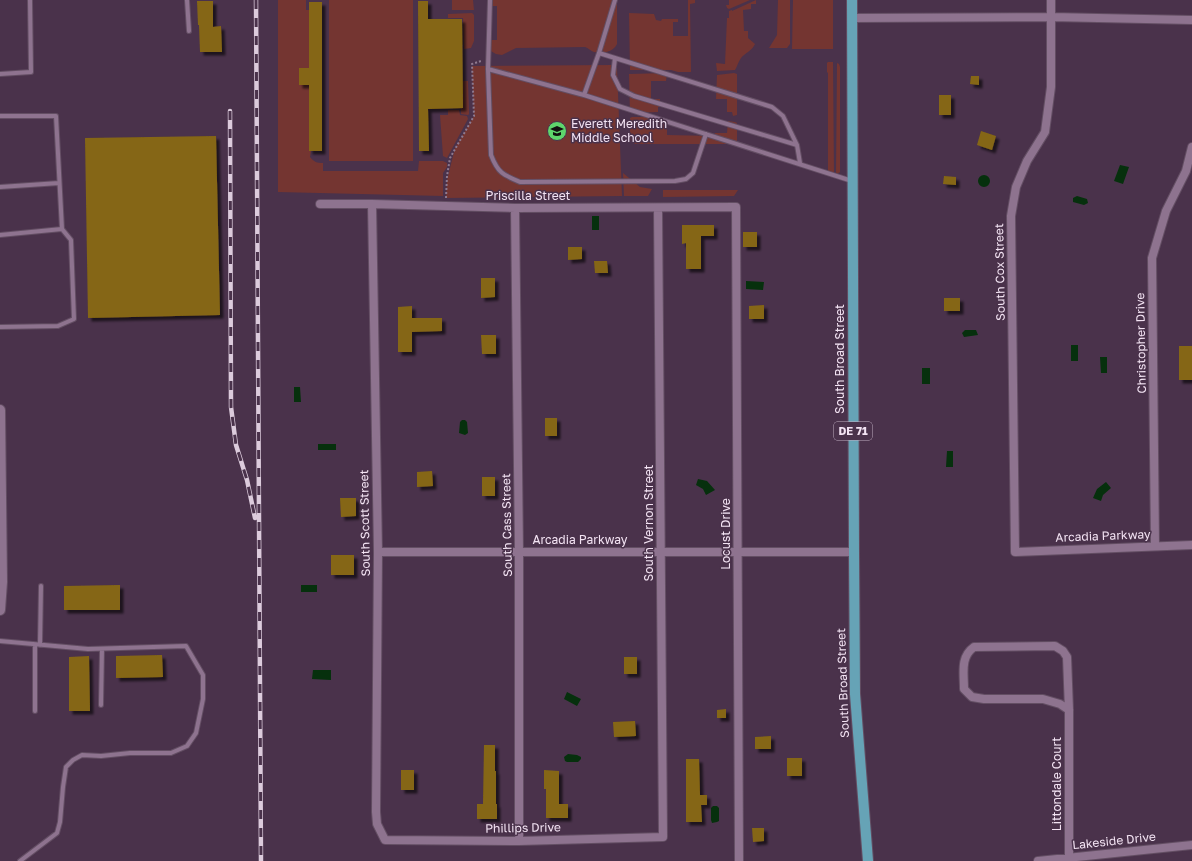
<svg xmlns="http://www.w3.org/2000/svg" width="1192" height="861" font-family="'Golos Text',sans-serif">
<defs>
<filter id="shadow"><feDropShadow dx="3.5" dy="3.5" stdDeviation="1" flood-color="#0009"/></filter>
</defs>
<rect width="100%" height="100%" fill="#4a324b"/>
<path fill="#743531" d="M278,0H306V10H309V68H299V85H309V151H311L310,157C314,162 317,163 323,163V171H418L419,161H443L447,163V167L443,173V196L278,192Z
M329,0H413V161H329Z
M452,0H473L474,10H452Z
M489,0H617V44C613,52 603,54 594,52C591,51 588,48 585,47L516,48L502,55L496,54L489,50V40H497V6H489Z
M688,0H695V3L690,4L691,72H678L671,70H630L629,13L654,14L656,20L661,21L662,19H678V22H673V36H688Z
M729,0H750L729,9L727,8L726,5H729Z
M756,0V4H751V9L743,10L744,31H748V38L755,44C751,52 746,52 741,58C738,62 737,67 735,70L717,71L716,63L725,64L727,18H729V11L732,10V11Z
M778,0H790V44L787,48H769L777,35Z
M793,0H833V49H792Z
M472,13L474,15V41L471,48L464,49L463,18H448V14Z
M828,62H833L834,176L828,172V73L827,72V63Z
M837,63L839,64L840,67V172L836,175Z
M613,65L617,68L622,196L446,198L447,180L455,148L474,116L472,66Z
M667,73L666,81H651V99H660V107H658V112L630,113L629,74Z
M734,73L737,74V115L733,116L732,112H727V99H716L717,75Z
M463,81H468L469,114L468,115L461,114V108H463Z
M448,110H459L460,115L467,116L468,119L447,158L443,156L440,115H448Z
M632,117H657V122H667V135L714,136L715,133H727L728,121L735,122L737,123V141L734,144H635L630,140V118Z
M623,173L640,187L652,189L648,196H624Z
M663,190H738L734,196L663,197Z"/>
<path fill="#06300d" d="M1120,165L1129,167L1123,184L1114,181Z
M978 181a6 6 0 1 1 12 0a6 6 0 1 1-12 0Z
M1077,196L1087,199L1088,203L1084,205L1073,202V198Z
M592,216H599V230H592Z
M746,281L764,282L763,290L746,289Z
M965,330H976L978,335L964,337L962,333Z
M1071,345H1078V361H1071Z
M1100,357H1107V373H1101Z
M922,368H930V384H922Z
M294,387H300L301,402H294Z
M462,420H465L467,422L468,433L465,435L459,433L460,422Z
M318,444H336V450H318Z
M947,451H953V467H946Z
M698,479L707,481L715,490L706,495L703,489L696,485Z
M1106,482L1111,488L1103,495L1101,501L1093,498L1097,489Z
M301,585H317V592H301Z
M313,670H331V680L312,679Z
M567,692L581,699L577,706L564,699Z
M568,754L577,755L581,757V759L578,762H567L565,761L564,757Z
M713,806H717L719,808V821L717,822L712,823L711,820V808Z"/>
<path fill="#856614" filter="url(#shadow)" d="M197,1H213V27L221,26L222,52H200L199,25H198Z
M418,1H428V19H462L463,108L428,109L429,151H419Z
M309,2H322V151H309V85H299V68H309Z
M971,76H979V85L970,84Z
M939,95H951V115H939Z
M981,131L996,136L992,150L977,145Z
M216,136L220,315L88,318L85,138Z
M944,176L956,177V185L943,184Z
M682,225H714V236H701V269H686V243L682,244Z
M743,232H757V247H743Z
M568,247H582V259L568,260Z
M594,261H607L608,273H595Z
M481,278H495V297L481,298Z
M944,298H960V311H944Z
M764,305V319H749V306Z
M412,306V318H442V331L412,332V352H398V307Z
M481,335H496V354H482Z
M1179,346H1192V380H1179Z
M545,418H557V436H545Z
M432,471L433,486L417,487V472Z
M482,477H495V496H482Z
M340,498H356V516L341,517Z
M331,555H354V575H331Z
M120,585V610H64V586Z
M162,655L163,677L116,678V656Z
M89,656L90,711H69V657Z
M624,657H637V674H624Z
M726,709V718H717V710Z
M635,721L636,736L614,737L613,722Z
M771,736V749H755V737Z
M484,745H495V771H496V804H497V819H477V804H483Z
M787,758H802V776H787Z
M686,759H699L700,795H707V805H701L702,822H686Z
M401,770H414V790H401Z
M544,770L559,771V804H568V818H546V789H544Z
M752,828H764V841L753,842Z"/>
<g fill="none" stroke-linecap="round" stroke-linejoin="round">
<g stroke="#634e63" stroke-width="6">
<path id="service" d="M187,0L189,31
M490,0L488,69L584,95
M615,0L599,53L584,95L852,181
M599,53L772,107L783,116L797,145L800,163
M615,58L613,75L620,89L634,96L797,145
M488,69L491,155C498,173 503,175 520,182L675,181L686,179L693,173L706,134
M0,74L31,72L30,0
M0,116H56L62,229L71,240L74,319L58,326L0,327
M0,187L59,183
M0,235L62,229
M0,641L88,649L186,646L203,675V699L196,733L187,746L171,753H130L101,756L82,755L73,760L66,767L63,787L60,822L57,833L20,861
M35,645V711
M40,645L41,586
M101,705L102,649"/>
</g>
<g stroke="#634e63" stroke-width="10">
<path id="minor" d="M1051,0V87L1045,132L1027,161L1016,187L1011,216L1015,552L1192,545
M852,18L1051,17L1192,20
M320,204H372L515,208L736,207L739,861
M372,204L378,552L376,812L377,824L385,840L519,841L663,837L658,208
M515,208L519,552V841
M1155,546L1152,258L1166,211L1186,171L1192,147
M378,552H854
M1069,710L1060,704L1043,699H984L972,697L964,689C964,673 960,657 974,647L1055,646L1063,651L1067,657L1069,710V858
M1038,861L1192,845"/>
</g>
<g stroke="#634e63" stroke-width="12">
<path id="tertiary" d="M0,410L2,582L0,610"/>
</g>
<g stroke="#634e63" stroke-width="12">
<path id="primary" d="M852,0L854,552L855,694L868,861"/>
</g>
<path stroke="#8f7a8f" stroke-width="2" stroke-dasharray="2 2" stroke-linecap="butt" d="M446,198L447,176L450,158L474,116L472,64L481,61"/>
<use href="#service" stroke="#8e738f" stroke-width="4"/>
<use href="#minor" stroke="#8e738f" stroke-width="8"/>
<use href="#tertiary" stroke="#8e738f" stroke-width="10"/>
<use href="#primary" stroke="#66a3b6" stroke-width="10"/>
<g stroke="#dccbdc" stroke-width="4.5">
<path id="rail" d="M256,0L261,861
M230,111L231,407L236,445L247,480L255,518"/>
</g>
<use href="#rail" stroke="#4a324b" stroke-width="3" stroke-dasharray="9" stroke-linecap="butt"/>
</g>
<defs>
<g id="school-disc" transform="scale(1)"><circle r="9.5" fill="#5ed56c" stroke="#4a324b"/><path d="M0-5L7-2L0 1L-7-2ZM-4 1L0 2.5L4 1V4Q0 6-4 4Z" fill="#111"/></g>
</defs>
<g fill-rule="evenodd">
<use href="#school-disc" x="557" y="131"/>
</g>
<g text-anchor="middle" stroke-width="3" stroke-linejoin="round" paint-order="stroke">
<rect fill="#4a324b" stroke="#c0aec1" stroke-width="1" x="834" y="422" width="38" height="18" rx="3"/>
<g font-size="11" font-weight="bold" fill="#f3e3f3">
<text x="853" y="435">DE 71</text>
</g>
<g font-size="12" fill="#f3e3f3" stroke="#4a324b" text-anchor="start">
<text x="571" y="128">Everett Meredith<tspan x="571" dy="14">Middle School</tspan></text>
</g>
<g font-size="12" fill="#f3e3f3" stroke="#4a324b">
<text x="528" y="200">Priscilla Street</text>
<text transform="translate(1000 272) rotate(-91)" y="4">South Cox Street</text>
<text transform="translate(1141 343) rotate(-91)" y="4">Christopher Drive</text>
<text transform="translate(840 359) rotate(-90)" y="4">South Broad Street</text>
<text transform="translate(365 523) rotate(-91)" y="4">South Scott Street</text>
<text transform="translate(649 523) rotate(-90)" y="4">South Vernon Street</text>
<text transform="translate(507 525) rotate(-91)" y="4">South Cass Street</text>
<text transform="translate(726 534) rotate(-90)" y="4">Locust Drive</text>
<text transform="translate(1103 536) rotate(-2)" y="4">Arcadia Parkway</text>
<text x="580" y="544">Arcadia Parkway</text>
<text transform="translate(843 683) rotate(-92)" y="4">South Broad Street</text>
<text transform="translate(1057 784) rotate(-90)" y="4">Littondale Court</text>
<text transform="translate(523 828) rotate(-1)" y="4">Phillips Drive</text>
<text transform="translate(1114 841) rotate(-6)" y="4">Lakeside Drive</text>
</g>
</g>
</svg>
